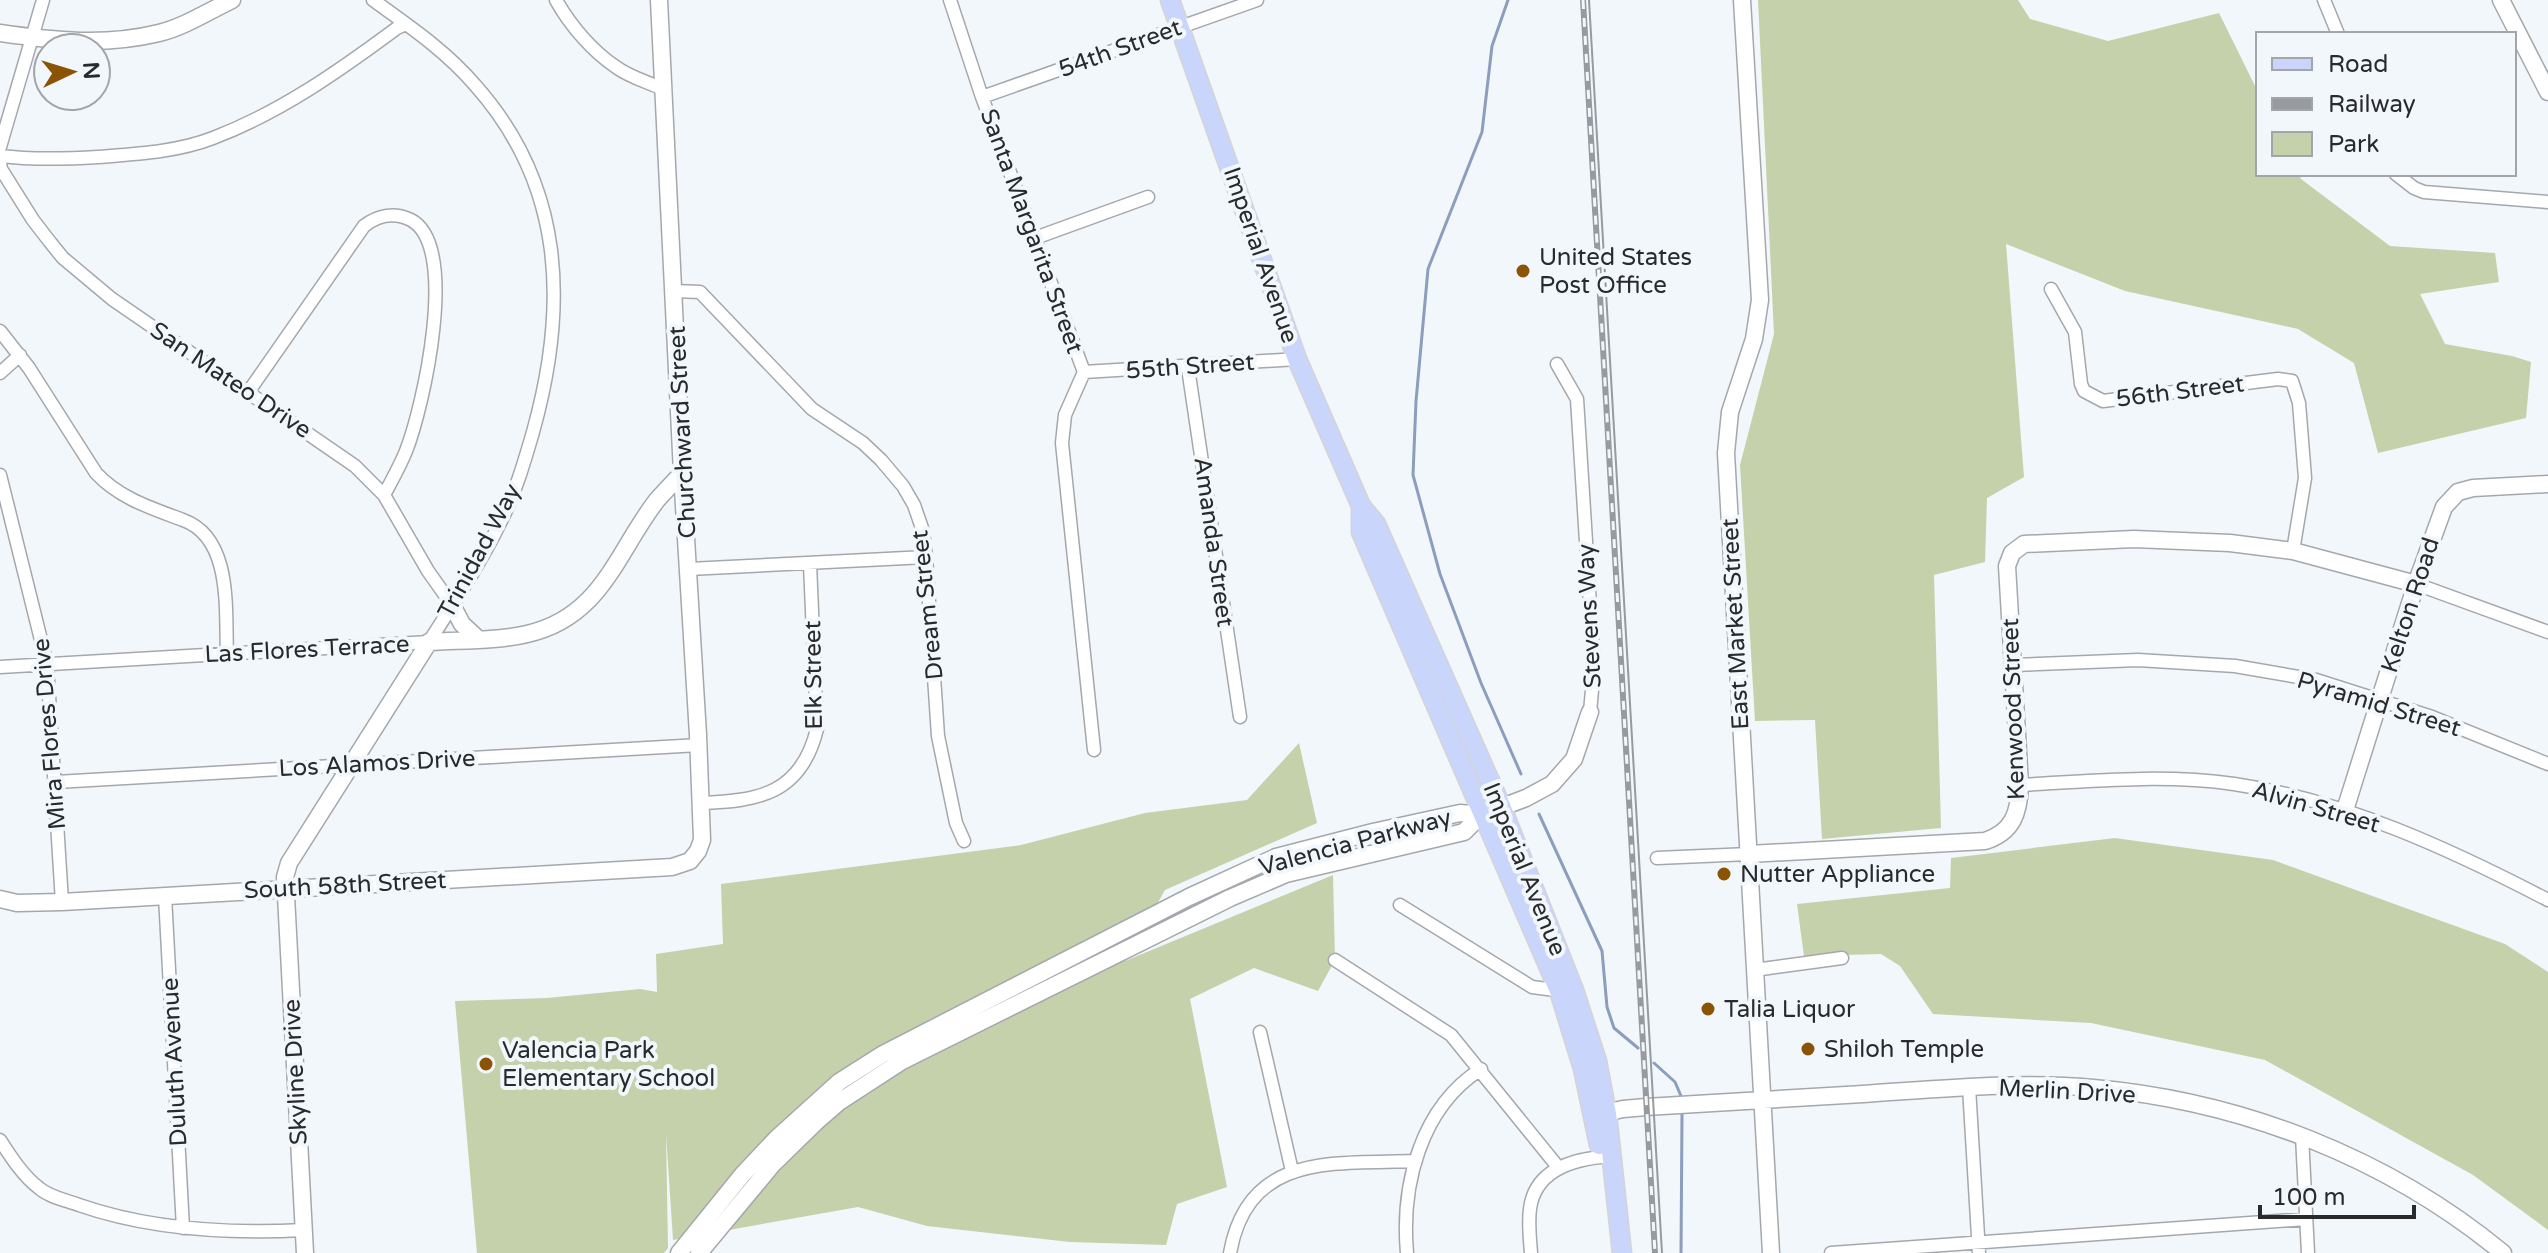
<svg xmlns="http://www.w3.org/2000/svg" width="2548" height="1253" font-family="'Varela Round',sans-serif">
<rect width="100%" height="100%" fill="#f2f7fc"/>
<path fill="#c4d1aa" d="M1758,0H2018L2030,19L2108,41L2219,13L2258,92V174H2299L2301,179L2390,246L2495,253L2499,282L2420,294L2445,344L2512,356L2531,362L2526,418L2378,453L2354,363L2298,329L2125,291L2006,244L2024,477L1987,498L1985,562L1934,575L1941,828L1822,839L1815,720L1755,721L1740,465L1774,334Z
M1299,743L1317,823L1165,890L1125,961L1333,875L1335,960L1318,991L1254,968L1190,999L1227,1187L1177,1204L1166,1245L1070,1242L927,1226L858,1207L673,1240L666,1134L668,1248L664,1253H477L455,1001L547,998L640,989L657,992L656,954L723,944L721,884L1021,845L1145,813L1247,800Z
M2115,838L2273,860L2505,944L2548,972V1230L2473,1175L2265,1060L2091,1023L1933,1014L1900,966L1881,954L1804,956L1797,904L1950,888L1951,858Z"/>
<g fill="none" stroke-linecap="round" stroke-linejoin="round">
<path stroke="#8b9ebd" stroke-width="3" d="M1508,0L1492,46L1482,132L1428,269L1416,401L1413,475L1440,574L1481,683L1521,774
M1539,814L1602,951L1607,1007L1614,1028L1638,1048
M1654,1063L1675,1082L1681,1096
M1681,1253L1682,1114"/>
<g stroke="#a4a8ad" stroke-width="15">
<path id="street" d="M556,0C570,25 592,51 616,67C629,77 648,82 663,89
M950,0L982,97L1084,372L1065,415L1062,443L1094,750
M2324,0L2338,34
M982,97L1257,0
M0,147L43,0
M0,156C33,160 65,159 98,157C136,154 177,152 213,138C281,112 339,71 397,28L406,24
M0,163L1,169L33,220L50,242L63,258L112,299L355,466L384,495L428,571L452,605
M2396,174L2414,188L2424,192L2548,202
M1035,238L1148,197
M2051,289L2075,332L2081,384L2084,391L2103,401L2278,379L2292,381L2299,403L2305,478L2293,551
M674,291L700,292L812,409L863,443L881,460L903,486L914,505L923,531L926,557L938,736L956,823L964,841
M0,331L29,368L96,473C119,498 151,508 183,520C233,538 225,611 227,654
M1557,364L1577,399L1594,668L1590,712
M1188,368L1240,717
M1084,372L1297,359
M0,373L20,355
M249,391L364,226C378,215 395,212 411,220C460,246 423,408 406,451C400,466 392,480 384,495
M0,475L47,664L62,902
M689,569L926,557
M2416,584L2548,632
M2013,665L2138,660L2235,666L2316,680L2432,717L2548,764
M0,667L429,642C453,604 480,564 500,523C515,494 524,463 533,432C568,307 565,186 475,85C446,51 409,26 373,0
M56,782L699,745
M2020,785C2091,781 2163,774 2234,784C2344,800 2450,849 2548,900
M700,803C759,801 801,794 817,729L810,564
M1657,858L1749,854
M165,896L183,1228
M1400,905L1532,987L1563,991
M1335,960L1451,1035L1558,1167
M1754,970L1842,958
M1260,1032L1292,1171
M1969,1087L1979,1253
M2302,1136L2308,1253
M0,1140C11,1157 23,1176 39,1188C49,1197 66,1200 79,1205C151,1230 228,1234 304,1230
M1230,1253C1248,1152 1334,1164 1415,1161
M1407,1253C1401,1186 1420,1108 1481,1069
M1531,1253C1530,1239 1528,1223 1530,1209C1535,1168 1577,1158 1612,1156
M1831,1253L2306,1219"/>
</g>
<g stroke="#a4a8ad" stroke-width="19">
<path id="secondary" d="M1742,0L1760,300L1754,339L1730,412L1726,453L1771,1253
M2501,0L2548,92
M0,33C54,41 106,46 159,33C184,27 209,11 232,0
M452,605L462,624L477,638
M2345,810L2416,584L2444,507L2458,492L2473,488L2548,484
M1749,854L1985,841C2013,832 2019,813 2020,785L2007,566L2012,553L2024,544L2134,539L2230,543L2293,551L2416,584
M0,899L17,903L62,902L672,867L690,861L698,851L702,840L698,735L682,473L659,0
M1596,1115L1623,1109L1646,1107C1718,1102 1791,1099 1863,1094C1940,1089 2017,1081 2093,1088C2242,1101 2388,1158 2503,1253
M305,1253L285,877L289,863L429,642C459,640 499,641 527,634C602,617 616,553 657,500C665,491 674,482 682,473
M679,1253L743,1174L777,1138L839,1082L883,1054L1189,897L1276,857L1373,832L1460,813L1481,815
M699,1253L773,1164L816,1122L839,1102L902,1061L1230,898L1286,874L1464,832L1481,815L1526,798L1552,784L1574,759L1590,712"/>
</g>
<g stroke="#d4d4d5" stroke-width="21">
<path id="primary" d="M1170,0L1297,359L1361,506L1376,524L1502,808L1574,990L1597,1061L1607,1114L1622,1253
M1361,506V532L1559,991L1583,1069L1599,1145"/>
</g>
<use href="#street" stroke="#fff" stroke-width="12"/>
<use href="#secondary" stroke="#fff" stroke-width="16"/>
<use href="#primary" stroke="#cad5fb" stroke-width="18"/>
<path stroke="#979a9e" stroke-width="2" d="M1589,0L1662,1253"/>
<g stroke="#979a9e" stroke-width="6">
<path id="rail" d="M1583,0L1655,1253"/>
</g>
<use href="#rail" stroke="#f2f7fc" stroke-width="3" stroke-dasharray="9" stroke-linecap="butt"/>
</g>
<g fill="#8a5404" stroke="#f2f7fc" stroke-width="3">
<circle cx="1523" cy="271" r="8"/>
<circle cx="1724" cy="874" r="8"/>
<circle cx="1708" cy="1009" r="8"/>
<circle cx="1808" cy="1049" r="8"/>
<circle cx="486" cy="1064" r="8"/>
</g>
<g text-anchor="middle" stroke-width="8" stroke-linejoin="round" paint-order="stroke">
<g font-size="24" fill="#292a2c" stroke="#f2f7fc">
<text transform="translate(1120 48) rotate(-20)" y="8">54th Street</text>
<text transform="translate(1032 231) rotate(70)" y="8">Santa Margarita Street</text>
<text transform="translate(1261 255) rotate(71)" y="8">Imperial Avenue</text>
<text transform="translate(1190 366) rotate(-4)" y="8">55th Street</text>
<text transform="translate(231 380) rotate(34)" y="8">San Mateo Drive</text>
<text transform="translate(2180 391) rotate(-7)" y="8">56th Street</text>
<text transform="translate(682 432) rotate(-93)" y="8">Churchward Street</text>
<text transform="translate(1214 542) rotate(82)" y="8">Amanda Street</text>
<text transform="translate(479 551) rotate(-62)" y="8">Trinidad Way</text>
<text transform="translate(927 605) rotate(-96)" y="8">Dream Street</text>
<text transform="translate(2410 605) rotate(-72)" y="8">Kelton Road</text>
<text transform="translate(1589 616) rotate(-93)" y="8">Stevens Way</text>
<text transform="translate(1735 624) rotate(-93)" y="8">East Market Street</text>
<text transform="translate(307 649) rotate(-3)" y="8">Las Flores Terrace</text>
<text transform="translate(813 675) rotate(-91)" y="8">Elk Street</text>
<text transform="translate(2379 704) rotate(17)" y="8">Pyramid Street</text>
<text transform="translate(2013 709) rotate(-92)" y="8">Kenwood Street</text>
<text transform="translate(49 734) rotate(-95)" y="8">Mira Flores Drive</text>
<text transform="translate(377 763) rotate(-3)" y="8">Los Alamos Drive</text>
<text transform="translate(2316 807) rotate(16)" y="8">Alvin Street</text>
<text transform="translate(1355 842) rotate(-15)" y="8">Valencia Parkway</text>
<text transform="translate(1525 869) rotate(68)" y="8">Imperial Avenue</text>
<text transform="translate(345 885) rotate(-3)" y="8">South 58th Street</text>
<text transform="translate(174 1062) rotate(-93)" y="8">Duluth Avenue</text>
<text transform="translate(295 1072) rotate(-93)" y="8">Skyline Drive</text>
<text transform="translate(2067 1091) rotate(3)" y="8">Merlin Drive</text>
</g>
<g font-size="24" fill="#292a2c" stroke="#f2f7fc" text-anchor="start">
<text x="1539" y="265">United States<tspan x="1539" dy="28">Post Office</tspan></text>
<text x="1740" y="882">Nutter Appliance</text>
<text x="1724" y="1017">Talia Liquor</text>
<text x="1824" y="1057">Shiloh Temple</text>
<text x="502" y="1058">Valencia Park<tspan x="502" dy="28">Elementary School</tspan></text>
</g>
</g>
<rect x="2256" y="32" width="260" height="144" fill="#f2f7fc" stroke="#a2a5a9" stroke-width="2"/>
<rect x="2272" y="58" width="40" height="12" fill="#cad5fb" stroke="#a2a5a9" stroke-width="2"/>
<text x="2328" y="72" font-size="24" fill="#292a2c">Road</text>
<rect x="2272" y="98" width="40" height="12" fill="#979a9e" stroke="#a2a5a9" stroke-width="2"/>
<text x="2328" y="112" font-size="24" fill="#292a2c">Railway</text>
<rect x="2272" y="132" width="40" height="24" fill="#c4d1aa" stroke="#a2a5a9" stroke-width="2"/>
<text x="2328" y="152" font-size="24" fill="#292a2c">Park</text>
<g transform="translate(72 72) rotate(86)"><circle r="38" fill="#f2f7fc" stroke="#a2a5a9" stroke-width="2"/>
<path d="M0-6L14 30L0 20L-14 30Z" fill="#8a5404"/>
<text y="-12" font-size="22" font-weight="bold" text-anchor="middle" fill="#292a2c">N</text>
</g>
<path d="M2260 1205v12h154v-12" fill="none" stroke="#292a2c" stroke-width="4"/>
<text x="2272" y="1205" font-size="24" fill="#292a2c" stroke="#f2f7fc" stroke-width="6" paint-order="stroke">100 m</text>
</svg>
